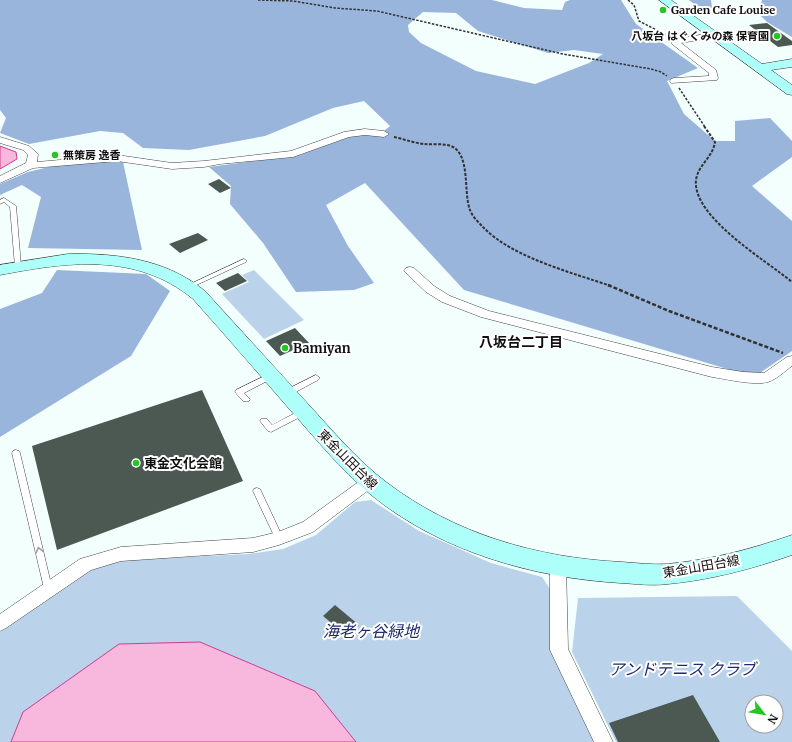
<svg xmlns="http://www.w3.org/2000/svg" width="792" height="742" font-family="Merriweather,'Noto Sans JP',serif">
<rect width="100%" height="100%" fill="#f3fffd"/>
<path fill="#bbd2eb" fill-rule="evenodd" d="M254,270L304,320L264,339L222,294L249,282L242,275Z
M371,500L419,531L491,563L542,577L550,589L551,650L595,742H0V632L88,570L121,560L248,554L283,549L316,535L355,502Z
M737,596L792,651V742H616L572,652L578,598ZM752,702H776V726H752Z"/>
<path fill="#9ab5dc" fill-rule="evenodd" d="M0,0H492L524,8L562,10L565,2L570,0H621L636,24L698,68L667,81L684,114L715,141H735V121L770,118L792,141V157L752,186L792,221V351L754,377L464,290L365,183L326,205L348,246L374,283L354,290L296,292L263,243L230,204L231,186L209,167L300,155L347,137L363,134L379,135L390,126L364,101L333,108L265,136L189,150L143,148L123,133L100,131L29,144L0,133L6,118L0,110ZM423,12L456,13L478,31L548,53L574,50L603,54L589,63L535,84L476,71L421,43L409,32L408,25Z
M689,0H711L713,15L706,14Z
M762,0H792V37L767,22L759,14Z
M82,159L123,162L142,250L28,248L41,197L22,185L0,195V184L28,172Z
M57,270L146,274L170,291L131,356L0,437V309L42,293Z"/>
<path fill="#f8b7dd" stroke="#d13c8f" d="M0,146L16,152L17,159L0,169Z
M200,642L315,691L356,742H11L23,712L119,644Z"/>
<path fill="#4c5952" d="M767,23L792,41V45L778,47L749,25Z
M219,179L231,188L220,193L208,184Z
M198,233L208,240L180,253L169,244Z
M238,273L247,281L225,291L216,283Z
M295,328L309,343L280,356L266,341Z
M202,390L243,481L57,550L32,446Z
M335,605L359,625L348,637L323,616Z
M693,695L720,742H618L609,723Z"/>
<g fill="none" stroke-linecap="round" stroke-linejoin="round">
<g stroke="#434343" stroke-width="1">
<path id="lane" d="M4,198L16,206L21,266L18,268L15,266L10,207L4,202L0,204V200Z
M244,259L247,261L246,262L190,288L188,289L185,287L186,286Z
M271,373L275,376L273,378L244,393L250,399L249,401H243L235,392L236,390Z
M316,375L320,378L318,380L290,395H284L283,393L284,391Z
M303,409L306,410L307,412L306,414L271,432L268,431L260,421L261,419H267L272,425Z
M16,450L19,451L20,453L52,588L51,591L48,592L45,591L44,588L12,453L13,451Z
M257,488L260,489L261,491L283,538L282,541L279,542L276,541L275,538L253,491L254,489Z"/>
</g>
<g stroke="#434343" stroke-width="1">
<path id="street" d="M712,33L716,35L715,37L681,43L716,70L718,78L717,80L671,83L670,81L671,79L674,78L709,76V73L672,44V40Z
M365,129L384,131L389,134L384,137L365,135L349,137L293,157L220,164L204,167L172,169L117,161L33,168L0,183V176L26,163L28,155L23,150L0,143V137L29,146L38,154L37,162L117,155L172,163L204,161L291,151L344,132Z
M410,267L414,268L434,286L450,296L489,311L712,367L743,372L764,373L787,357L792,356V366C785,371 777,379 768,382C755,386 726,379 712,377L481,317L442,302L426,292L404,271L406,268Z
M369,476L374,478L376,482L374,486L313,532L279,545L253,552L121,561L91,570L6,628L0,631V614L80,559L121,547L253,538L278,532L303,522L364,478Z
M558,559L564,561L566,566L568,649L613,742H594L550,650V566L552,561Z"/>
</g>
<g stroke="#323232" stroke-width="1">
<path id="secondary" d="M659,0H671L762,64L792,59V67L771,70L792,85V95L787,94Z
M68,254C117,253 166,259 205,291C239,329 274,366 308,404C333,431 357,460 386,482C454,534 538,558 622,562C637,563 652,565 667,564C710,560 752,549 792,535V555C752,569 710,580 668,584C652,586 637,584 621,583C533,578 439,551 370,494C340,469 317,440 291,411C259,374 226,336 193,299C136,252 67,262 0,275V265Z"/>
</g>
<path stroke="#323232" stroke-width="1.5" stroke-dasharray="2.5 1.5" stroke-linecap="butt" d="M258,0L293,1L335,8L377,11L563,54L651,69L661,72L667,76
M628,0L634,5L639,21L668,36
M679,88L705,127"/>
<path stroke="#323232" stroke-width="2" stroke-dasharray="3 1.5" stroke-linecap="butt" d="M704,126L715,142C713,157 698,165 696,180C692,217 767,261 792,282
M394,137C404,139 414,143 424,144C432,145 442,143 451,146C471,154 463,192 470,210C472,216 478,222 483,227C511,257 573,273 611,286"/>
<path stroke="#323232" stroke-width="2.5" stroke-dasharray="4 2" stroke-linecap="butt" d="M608,285L669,311L783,353"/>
<use href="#lane" fill="#fff" fill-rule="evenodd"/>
<use href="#street" fill="#fff" fill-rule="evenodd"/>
<use href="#secondary" fill="#aefff9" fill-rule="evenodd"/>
</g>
<defs><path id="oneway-chevron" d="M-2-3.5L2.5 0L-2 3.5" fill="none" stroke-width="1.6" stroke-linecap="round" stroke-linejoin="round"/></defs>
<use stroke="#9f9f9f" href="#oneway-chevron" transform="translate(39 550) rotate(-104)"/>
<g fill="#25c524" stroke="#fff" stroke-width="1.5">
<circle cx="663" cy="10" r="4"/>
<circle cx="777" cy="36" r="4"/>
<circle cx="55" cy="155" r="4"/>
<circle cx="285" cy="348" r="4"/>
<circle cx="136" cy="463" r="4"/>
</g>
<g text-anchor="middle" stroke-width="4" stroke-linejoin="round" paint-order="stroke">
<g font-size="11" font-weight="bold" fill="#101010" stroke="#fff" text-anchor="start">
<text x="671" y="14">Garden Cafe Louise</text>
<text x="769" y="40" text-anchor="end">八坂台 はぐくみの森 保育園</text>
<text x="63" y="159">無策房 逸香</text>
</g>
<g font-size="13" font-weight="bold" fill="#101010" stroke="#fff" text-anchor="start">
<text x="293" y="353">Bamiyan</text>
<text x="144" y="468">東金文化会館</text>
</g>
<g font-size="13" fill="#101010" stroke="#fff">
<text transform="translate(348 459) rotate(45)" y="5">東金山田台線</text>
<text transform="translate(701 566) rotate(-10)" y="5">東金山田台線</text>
</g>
<g font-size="14" font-weight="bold" fill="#101010" stroke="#fff">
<text x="521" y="347">八坂台二丁目</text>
</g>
<g font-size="16" font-style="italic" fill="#1e2a6b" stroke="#fff">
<text x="371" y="637">海老ヶ谷緑地</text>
<text x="682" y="675">アンドテニス クラブ</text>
</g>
</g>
<g transform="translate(764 714) rotate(121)"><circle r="19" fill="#ffffff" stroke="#9f9f9f"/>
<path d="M0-3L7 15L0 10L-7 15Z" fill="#25c524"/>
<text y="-6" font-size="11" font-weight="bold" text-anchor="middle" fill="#101010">N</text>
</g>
</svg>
